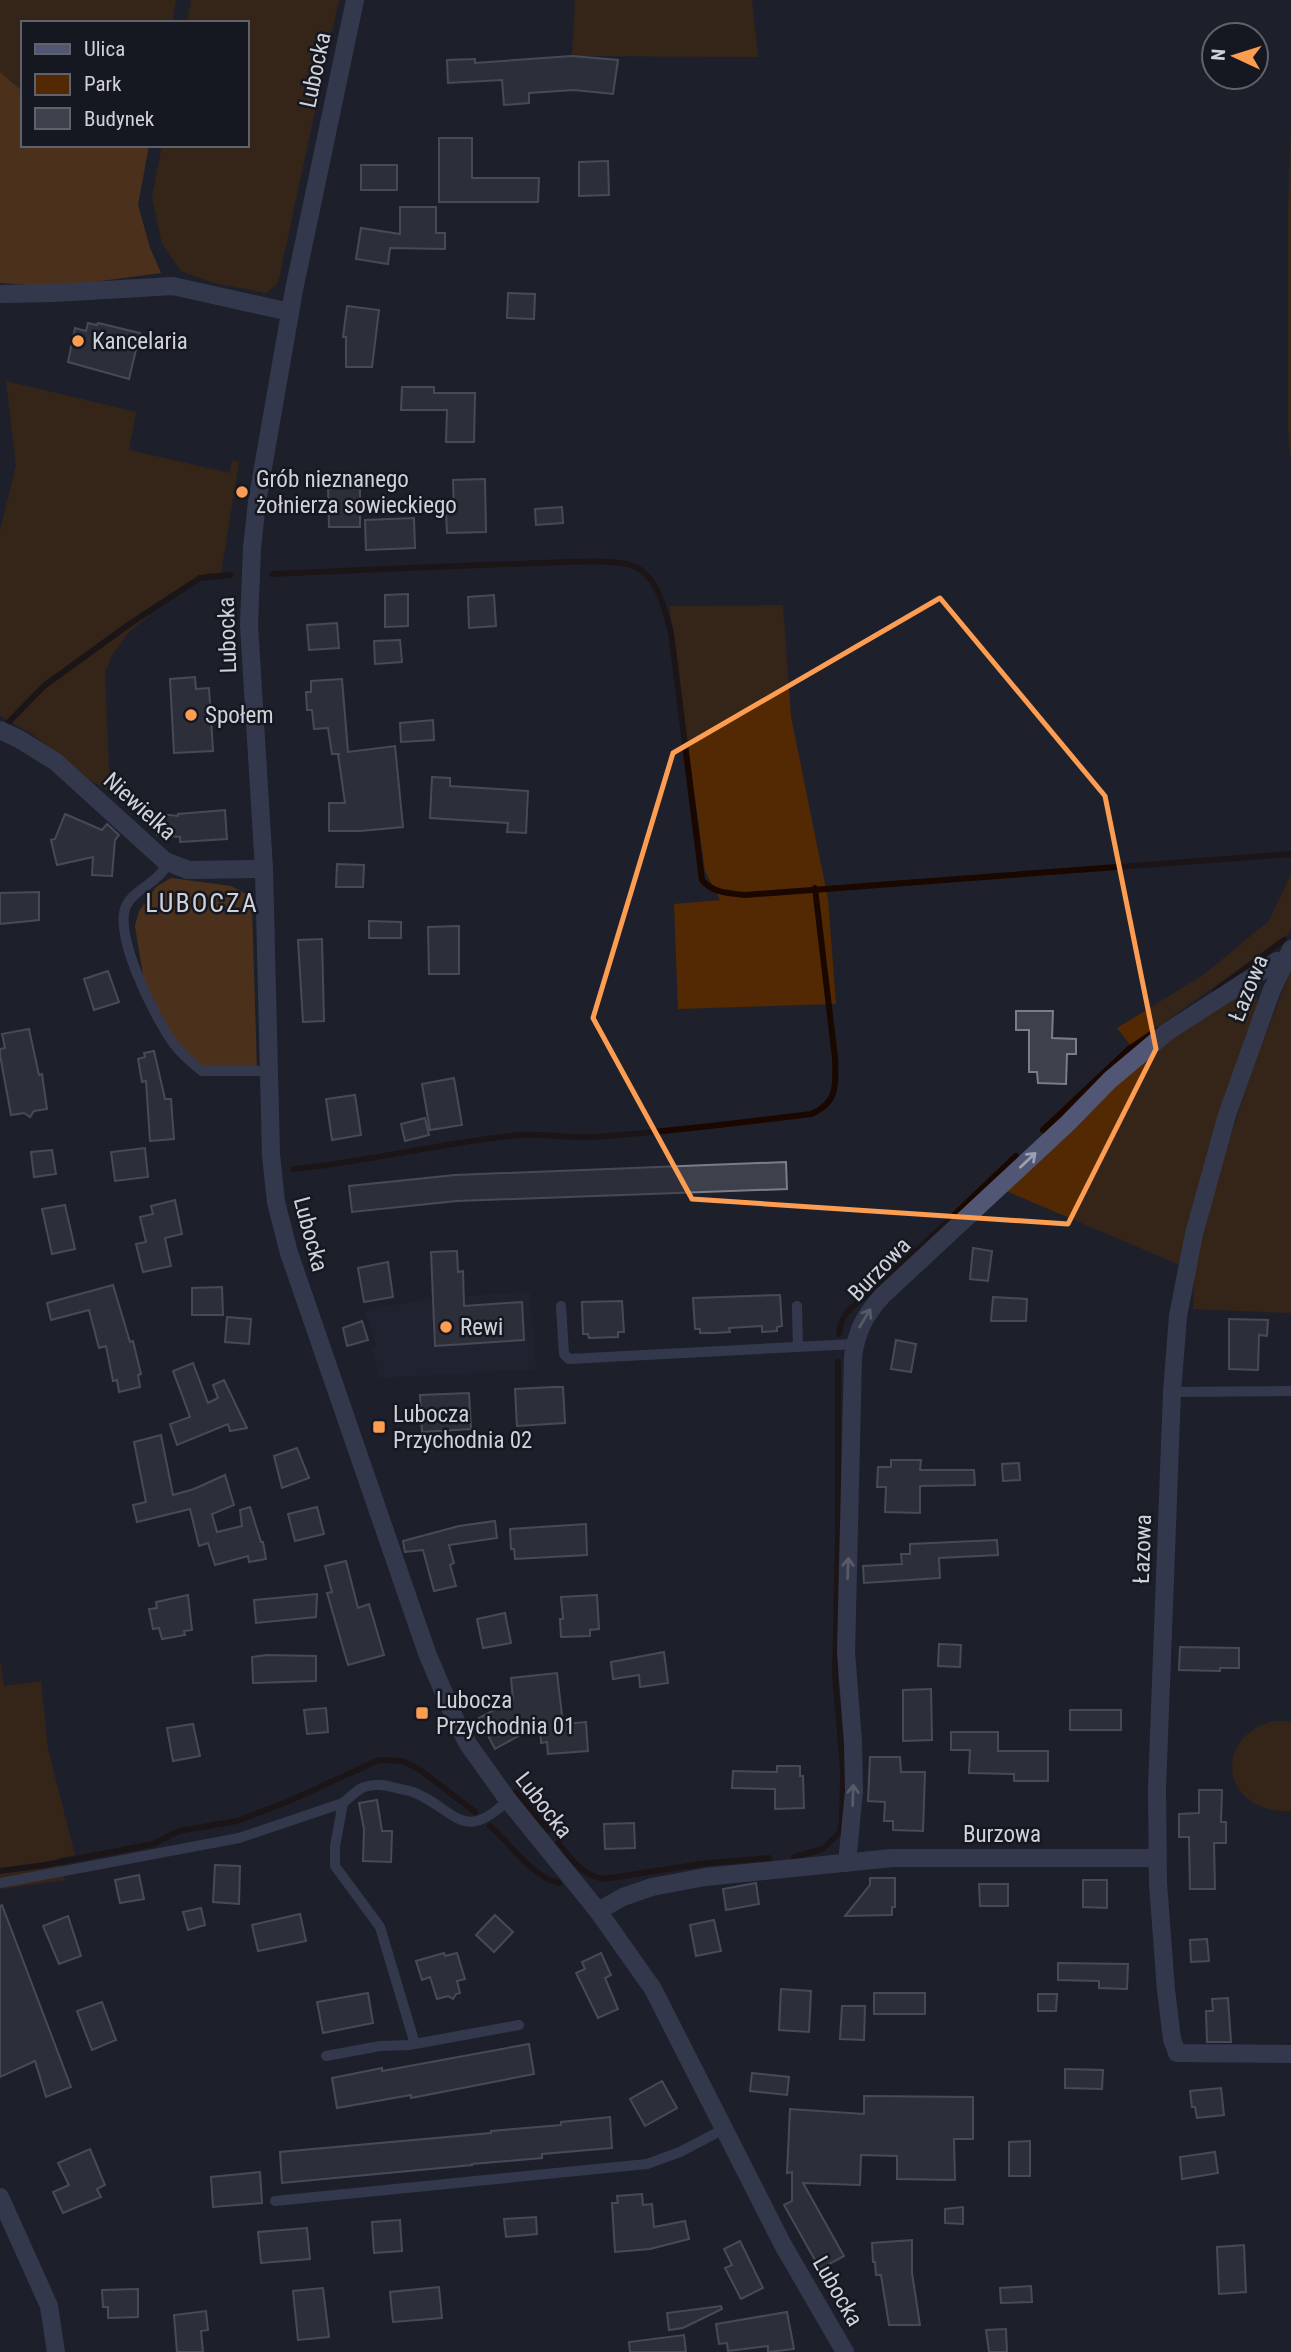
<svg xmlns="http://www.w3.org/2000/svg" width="1291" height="2352" font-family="'Roboto Condensed',sans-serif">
<rect width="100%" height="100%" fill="#1e212b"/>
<path fill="#232737" d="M530,1292L536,1369L380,1378L372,1349L376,1347L365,1310L433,1298Z"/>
<path fill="#522902" d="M0,0H176L172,23H23V92L0,72Z
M191,0H339L278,283L266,293L213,283L181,271L162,244L152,197L162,145H247V23H187Z
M575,0H752L758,57L572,56Z
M1291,131V462L1288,433V202Z
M6,381L136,412L129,450L230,473L232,460L239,462L221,573H207L177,593L129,632L112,655L105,673L110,792L88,779L32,734L0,716V530L16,465Z
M783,605L791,717L828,899L836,1004L678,1009L674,904L720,900L705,871L669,606Z
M1291,874V929L1287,935L1131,1046L1117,1028L1203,975L1269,921Z
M1291,969V1313L1193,1309L1195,1256L1222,1163L1255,1062Z
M1256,996L1259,1004L1180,1265L1006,1191L1117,1080L1179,1030L1234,997Z
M0,1659L4,1686L41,1681L48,1749L75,1855L59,1858L65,1880L0,1889Z
M1273,1721H1291V1811C1223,1814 1210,1739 1273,1721Z"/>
<path fill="#84460b" d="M0,72L23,92V145H149L138,205L150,248L161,273L55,287L0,283Z
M171,878L231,886L248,895L252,908L257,1071H202L170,1038L146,993L135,926L139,911L156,887Z"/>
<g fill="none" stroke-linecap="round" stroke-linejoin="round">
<path stroke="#1a0700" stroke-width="6" d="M272,574C361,570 449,566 538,563C561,563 613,558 633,566C658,575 665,611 671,633L702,880C713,893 727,893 744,895L1291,854
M1,730L44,686L131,623L200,578L230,575
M1215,991L1284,940
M1043,1130L1129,1049L1157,1030
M293,1169C369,1162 443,1142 520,1135C545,1133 569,1139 594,1137C667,1132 739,1123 811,1114C838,1103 836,1084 835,1058L815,888
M839,1334L841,1323L847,1312L928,1240L1016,1156
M516,1792L548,1830
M490,1826C509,1842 534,1879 559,1883
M558,1843C571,1859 583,1876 604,1879L707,1863L769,1858
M794,1857L823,1849L840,1832L842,1821L843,1770L835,1675L838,1527V1362
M0,1871L45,1865L153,1844L179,1831L237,1821L287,1802L379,1760L403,1761L420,1770L475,1812"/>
</g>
<path fill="#3e414c" stroke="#7a7d8a" stroke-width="2" d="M572,56L618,60L613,94L574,90L529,93V103L504,105L502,80L448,83L447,60L475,59V63Z
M439,138H472V178H539L538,202H439Z
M608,161L609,195L579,196V162Z
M361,165H397V190H361Z
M400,207H436V233H445V249L390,248L388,264L356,259L361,228L400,234Z
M508,293L535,294L534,319L507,318Z
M347,306L379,310L372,367H346V337H343Z
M88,323L97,325L98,323L140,333L129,379L68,362L75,328L86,331Z
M402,387H434V393H475L474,442H446L447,410H401Z
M485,479L486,532L447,533L446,513H454L453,480Z
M335,480H360V527H329L328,487H335Z
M562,507L563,523L536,525L535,509Z
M414,518L415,548L366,550L365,520Z
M408,594V626L385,627V595Z
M494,595L496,626L469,628L468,597Z
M337,623L339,648L309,650L307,625Z
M400,640L402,662L375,664L374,641Z
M195,677L196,689L209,688L213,751L174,753L170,679Z
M342,679L348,752L395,746L403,827L360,831H329V803H345L338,754H340H332L328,728L314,729L312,710H307L306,692H311V681Z
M433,720L434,740L401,742L400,723Z
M432,777L450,778V786L528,791L526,833L507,832L508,823L430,818Z
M225,810L227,839L180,842V837L157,835L160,814L178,816V814Z
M65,814L102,830L107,824L119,835L115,840L112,876L92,875L93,857L57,865L51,840L55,839Z
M337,864L364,865L363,887H336Z
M39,892V920L0,924V893Z
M369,921L401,922V938H369Z
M459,926V974H429L428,927Z
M322,939L324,1021L303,1022L298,940Z
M108,971L119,1002L94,1010L84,979Z
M1016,1011H1053L1052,1038L1076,1039V1054H1067L1066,1084L1038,1083L1037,1072H1029V1030H1016Z
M29,1029L39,1075L42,1074L47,1109L34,1111L30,1117L24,1113L11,1115L0,1055V1049L5,1048L2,1034Z
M154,1051L165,1099H171L174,1139L150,1141L146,1081L142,1082L138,1059L145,1057L144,1053Z
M454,1078L462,1125L430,1130L422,1084Z
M355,1095L361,1135L332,1140L326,1099Z
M425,1118L429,1135L405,1141L401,1124Z
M145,1148L148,1177L115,1181L111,1152Z
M52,1150L56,1174L34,1177L31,1152Z
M786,1162L787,1189L457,1201L352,1212L349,1186L455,1175Z
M175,1200L182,1234L165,1238L171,1266L143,1272L136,1244L146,1242L140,1217L153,1214L151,1206Z
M65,1205L75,1249L52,1254L42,1209Z
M973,1248L992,1251L988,1281L970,1279Z
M457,1251L458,1272L463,1271L464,1306L522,1302L524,1340L435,1346L431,1252Z
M388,1262L393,1297L364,1302L358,1268Z
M113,1285L130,1342L133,1341L141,1374L138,1375L140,1387L119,1392L117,1380L113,1381L106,1346L99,1348L89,1310L51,1320L47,1303Z
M222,1287L223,1315H192V1288Z
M780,1295L782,1326L777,1327V1331L762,1332V1326L729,1328L730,1332L715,1333H700V1329H695L693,1298Z
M993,1297L1027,1299L1026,1321H991Z
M622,1301L624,1332H618V1337L589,1338L588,1334H583L582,1302Z
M227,1317L251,1319L249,1344L225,1342Z
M1229,1319L1268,1320L1267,1336L1259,1335L1258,1370L1229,1369Z
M362,1321L368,1340L347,1346L343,1328Z
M896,1340L916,1344L911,1372L891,1369Z
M193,1363L208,1403L218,1398L213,1385L224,1380L247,1428L230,1431L228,1424L177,1445L170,1424L190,1417L173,1371Z
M554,1387H563L565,1423L517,1426L515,1389Z
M469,1393L471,1429L422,1432L420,1395Z
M161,1435L173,1495L194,1489L225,1475L234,1505L212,1514L217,1532L242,1526L240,1510L250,1507L261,1542H263L266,1559L249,1562L248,1556L215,1565L208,1543L199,1546L190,1509L137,1522L133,1505L146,1502L134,1442Z
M297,1448L309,1478L282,1488L274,1456Z
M891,1460H921L920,1470H974L975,1485L920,1486V1513L885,1512L886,1487H877L878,1467H891Z
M1019,1463L1020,1480L1003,1481L1002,1464Z
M317,1507L324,1534L295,1541L288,1514Z
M495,1521L497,1538L449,1545L454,1563L450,1565L456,1586L434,1591L423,1550L405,1552L403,1541L459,1526Z
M586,1524L587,1555L515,1559L514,1549H511L510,1529Z
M997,1540L998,1555L939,1558L940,1578L864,1583L863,1566L902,1564L901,1554H910V1544Z
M346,1561L358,1608L369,1604L384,1655L348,1665L327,1593L332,1592L325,1566Z
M317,1594L316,1617L256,1623L254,1600Z
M188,1595L192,1630L184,1631L185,1635L162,1639L159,1628L153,1629L149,1609L157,1608L156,1602Z
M597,1595L599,1629L590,1630V1636L561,1637L560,1619H563L561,1597Z
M505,1613L511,1643L483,1648L477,1619Z
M939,1644L961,1645L960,1667L938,1666Z
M1180,1647L1239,1648V1668H1220V1671L1179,1670Z
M664,1652L668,1683L640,1687L639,1675L613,1679L611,1662Z
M267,1655L316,1656V1681L253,1683L252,1657Z
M557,1673L563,1724L586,1722L588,1751L548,1754L547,1742L541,1743L540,1724L495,1749L479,1718L513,1700L511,1678Z
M931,1689L932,1740L903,1741V1690Z
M326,1708L328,1732L307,1734L304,1710Z
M1070,1710H1121V1730H1070Z
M193,1724L200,1756L173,1761L167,1728Z
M951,1732H998V1751H1048V1781H1014V1774L969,1773L970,1750H951Z
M870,1757H900L901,1772H925L923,1831L893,1830V1821H884L885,1802L868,1801Z
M777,1766H800V1776H803L804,1808L775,1809V1789L732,1788L733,1771L777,1772Z
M1199,1790H1222L1221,1822H1226V1843H1214L1215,1889H1190L1189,1837H1179V1814L1199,1813Z
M377,1800L382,1831H392L391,1862L363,1861L364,1829L359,1803Z
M634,1823L635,1848L605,1849L604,1824Z
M215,1865L240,1866L239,1904L213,1902Z
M139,1875L144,1899L120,1903L115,1880Z
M870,1878H895V1907H892V1915L845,1916L870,1885Z
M1083,1880H1107V1908L1083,1907Z
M756,1883L759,1904L726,1910L723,1889Z
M979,1884H1008V1906H980Z
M2,1905L71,2087L46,2097L35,2061L0,2077V1906Z
M201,1908L205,1925L188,1930L183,1912Z
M300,1914L306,1941L258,1951L252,1925Z
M495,1915L513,1932L494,1952L476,1935Z
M68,1916L81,1956L59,1964L43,1926Z
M714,1920L721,1951L696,1956L690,1925Z
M1207,1939L1209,1961L1191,1962L1190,1940Z
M444,1953L445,1956L457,1953L465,1979L457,1981L460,1993L456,1994L453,1999L448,1996L437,1999L430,1977L422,1980L416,1961Z
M601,1953L611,1975L605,1978L618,2009L598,2018L576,1973L585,1969L582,1962Z
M1058,1963L1128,1964L1127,1989L1099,1988V1981L1058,1980Z
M781,1989L811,1991L809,2032L779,2030Z
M368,1993L373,2023L323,2033L317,2002Z
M874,1993H925V2014H874Z
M1038,1994H1057L1056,2011H1038Z
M1228,1998L1231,2042H1207L1206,2011H1213L1212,1999Z
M102,2002L116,2040L92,2050L77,2011Z
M842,2006H865L864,2040L840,2039Z
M529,2044L534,2074L411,2098V2095L337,2108L332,2078L382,2068V2071Z
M1065,2069L1103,2070L1102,2089L1065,2088Z
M752,2073L789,2077L787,2095L750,2091Z
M662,2081L677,2108L645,2126L630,2099Z
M1221,2088L1224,2115L1197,2118L1195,2107H1192L1190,2091Z
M864,2096L973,2097V2139H954L955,2180L897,2179V2156L861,2155L860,2185L803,2183L844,2256L820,2269L784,2205L792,2201V2172L787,2173L790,2109L864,2114Z
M610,2117L612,2148L542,2154V2158L472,2164V2165L282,2183L280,2152L491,2133V2131L561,2125V2122Z
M1030,2141V2176H1009V2142Z
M90,2149L105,2185L97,2189L101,2197L63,2213L53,2192L69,2185L58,2163Z
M1215,2152L1218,2173L1182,2179L1180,2157Z
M260,2172L262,2203L213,2207L211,2177Z
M642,2194L643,2205L652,2204L654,2227L685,2221L689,2239L650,2249L615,2252L612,2203H618L617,2196Z
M963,2207V2224L945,2223V2209Z
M536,2217L537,2234L506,2237L504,2219Z
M400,2220L402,2251L374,2253L372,2222Z
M307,2228L310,2259L261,2263L258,2232Z
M912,2240V2273L920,2325H889L881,2275H876L875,2262H873L872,2243Z
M740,2241L763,2288L741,2299L725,2268L732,2265L724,2249Z
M1244,2245L1246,2292L1219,2294L1217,2247Z
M1031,2286L1032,2302L1001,2303L1000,2288Z
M439,2287L442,2318L393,2322L390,2292Z
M323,2288L329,2337L298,2340L293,2291Z
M138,2289V2317L108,2318V2307H103L102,2290Z
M721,2306L722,2309L683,2328L669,2330L667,2313Z
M206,2311L208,2330L201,2331L203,2352H177L174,2315Z
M787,2312L794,2349L768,2352V2346L728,2351L727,2343L719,2344L716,2324Z
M1006,2329L1007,2352H989L986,2330Z
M684,2335L686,2352H630L629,2342Z"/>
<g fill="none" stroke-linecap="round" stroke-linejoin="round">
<path stroke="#505673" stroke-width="10" d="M170,863C165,868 161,874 155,879C146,887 133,893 127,904C111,932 156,1020 174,1044C182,1055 192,1063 202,1071H269
M561,1306L564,1354L569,1359L854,1344
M797,1306L798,1347
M1172,1392L1291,1391
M0,1883L239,1838L343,1803
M415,2044L380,1927L335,1866V1846L343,1803C348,1799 354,1793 360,1789C369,1784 383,1784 392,1787C399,1789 407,1790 413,1792C456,1809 462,1845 508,1800
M326,2056L380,2046L409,2045L519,2025
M275,2201L647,2164L680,2152L724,2129"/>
<path stroke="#505673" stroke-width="18" d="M0,294L54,293L173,286L290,312
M0,730L19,739L56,762L165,861L188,870L264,869
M1291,949L1271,992L1227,1115L1194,1234L1178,1316L1172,1392L1157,1788L1158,1883L1166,1990L1172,2039L1177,2053L1291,2054
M847,1863L854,1791L853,1742L846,1652L853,1357C856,1332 865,1315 882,1296L1068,1123L1110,1080L1167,1032L1277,961L1284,962
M598,1911L623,1897L652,1887L705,1877L892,1858H1157
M0,2197L49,2306L56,2352"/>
<path stroke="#505673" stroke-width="18" d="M355,0L294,290L257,502L252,548L249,625L264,869L271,1155L276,1202L289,1253L427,1653L455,1719L468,1744L508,1800L598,1911L653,1989L783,2245L845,2352"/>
</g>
<defs><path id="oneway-shaft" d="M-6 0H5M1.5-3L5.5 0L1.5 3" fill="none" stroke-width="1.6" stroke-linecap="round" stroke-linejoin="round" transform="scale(1.75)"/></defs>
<g stroke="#9da0b0">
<use href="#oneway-shaft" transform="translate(1028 1160) rotate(-43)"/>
<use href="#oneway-shaft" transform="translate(865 1318) rotate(-59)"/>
<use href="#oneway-shaft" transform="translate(848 1568) rotate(-88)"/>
<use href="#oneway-shaft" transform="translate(853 1795) rotate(-88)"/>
</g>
<path d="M0 0H1291V2352H0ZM940,598L1105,796L1156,1049L1068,1224L692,1199L593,1018L673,753Z" fill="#1e212b" fill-opacity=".55" fill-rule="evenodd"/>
<path fill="none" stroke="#fc9d52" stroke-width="5" stroke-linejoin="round" d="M940,598L1105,796L1156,1049L1068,1224L692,1199L593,1018L673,753Z"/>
<g fill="#fc9d52" stroke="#151721" stroke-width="2.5">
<circle cx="78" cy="341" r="7"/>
<circle cx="242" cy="492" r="7"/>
<circle cx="191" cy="715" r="7"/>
<circle cx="446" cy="1327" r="7"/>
<rect x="372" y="1420" width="14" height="14" rx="3.5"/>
<rect x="415" y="1706" width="14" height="14" rx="3.5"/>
</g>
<g text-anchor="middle" stroke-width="5" stroke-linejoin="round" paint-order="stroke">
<g font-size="23" fill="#d0d2d9" stroke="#151721">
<text transform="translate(315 70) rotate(-78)" y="8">Lubocka</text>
<text transform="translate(227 635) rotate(-92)" y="8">Lubocka</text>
<text transform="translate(140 806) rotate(42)" y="8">Niewielka</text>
<text transform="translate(1248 988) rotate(-68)" y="8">Łazowa</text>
<text transform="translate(311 1234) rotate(75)" y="8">Lubocka</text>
<text transform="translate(879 1269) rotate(-46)" y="8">Burzowa</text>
<text transform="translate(1142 1549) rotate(-88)" y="8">Łazowa</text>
<text transform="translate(544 1805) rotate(52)" y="8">Lubocka</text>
<text x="1002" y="1842">Burzowa</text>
<text transform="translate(838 2291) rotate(60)" y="8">Lubocka</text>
</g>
<g font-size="23" fill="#d0d2d9" stroke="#151721" text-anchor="start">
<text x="92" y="349">Kancelaria</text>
<text x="256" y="487">Grób nieznanego<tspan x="256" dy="26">żołnierza sowieckiego</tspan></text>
<text x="205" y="723">Społem</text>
<text x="460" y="1335">Rewi</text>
<text x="393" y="1422">Lubocza<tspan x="393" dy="26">Przychodnia 02</tspan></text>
<text x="436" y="1708">Lubocza<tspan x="436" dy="26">Przychodnia 01</tspan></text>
</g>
<g font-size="26" letter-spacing="2" fill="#d0d2d9" stroke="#151721">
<text x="202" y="912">LUBOCZA</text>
</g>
</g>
<rect x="21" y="21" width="228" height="126" fill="#151721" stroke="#60626b" stroke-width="2"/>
<rect x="35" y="44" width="35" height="10" fill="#505673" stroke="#60626b" stroke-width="2"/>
<text x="84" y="56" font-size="21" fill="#d0d2d9">Ulica</text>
<rect x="35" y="74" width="35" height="21" fill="#522902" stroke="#60626b" stroke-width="2"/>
<text x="84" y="91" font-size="21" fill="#d0d2d9">Park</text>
<rect x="35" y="108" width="35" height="21" fill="#3e414c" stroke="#60626b" stroke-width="2"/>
<text x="84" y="126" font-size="21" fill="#d0d2d9">Budynek</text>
<g transform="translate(1235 56) rotate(274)"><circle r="33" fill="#151721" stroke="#60626b" stroke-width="2"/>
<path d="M0-5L12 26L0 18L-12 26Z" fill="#fc9d52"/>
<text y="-10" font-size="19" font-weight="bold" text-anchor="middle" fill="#d0d2d9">N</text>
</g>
</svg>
